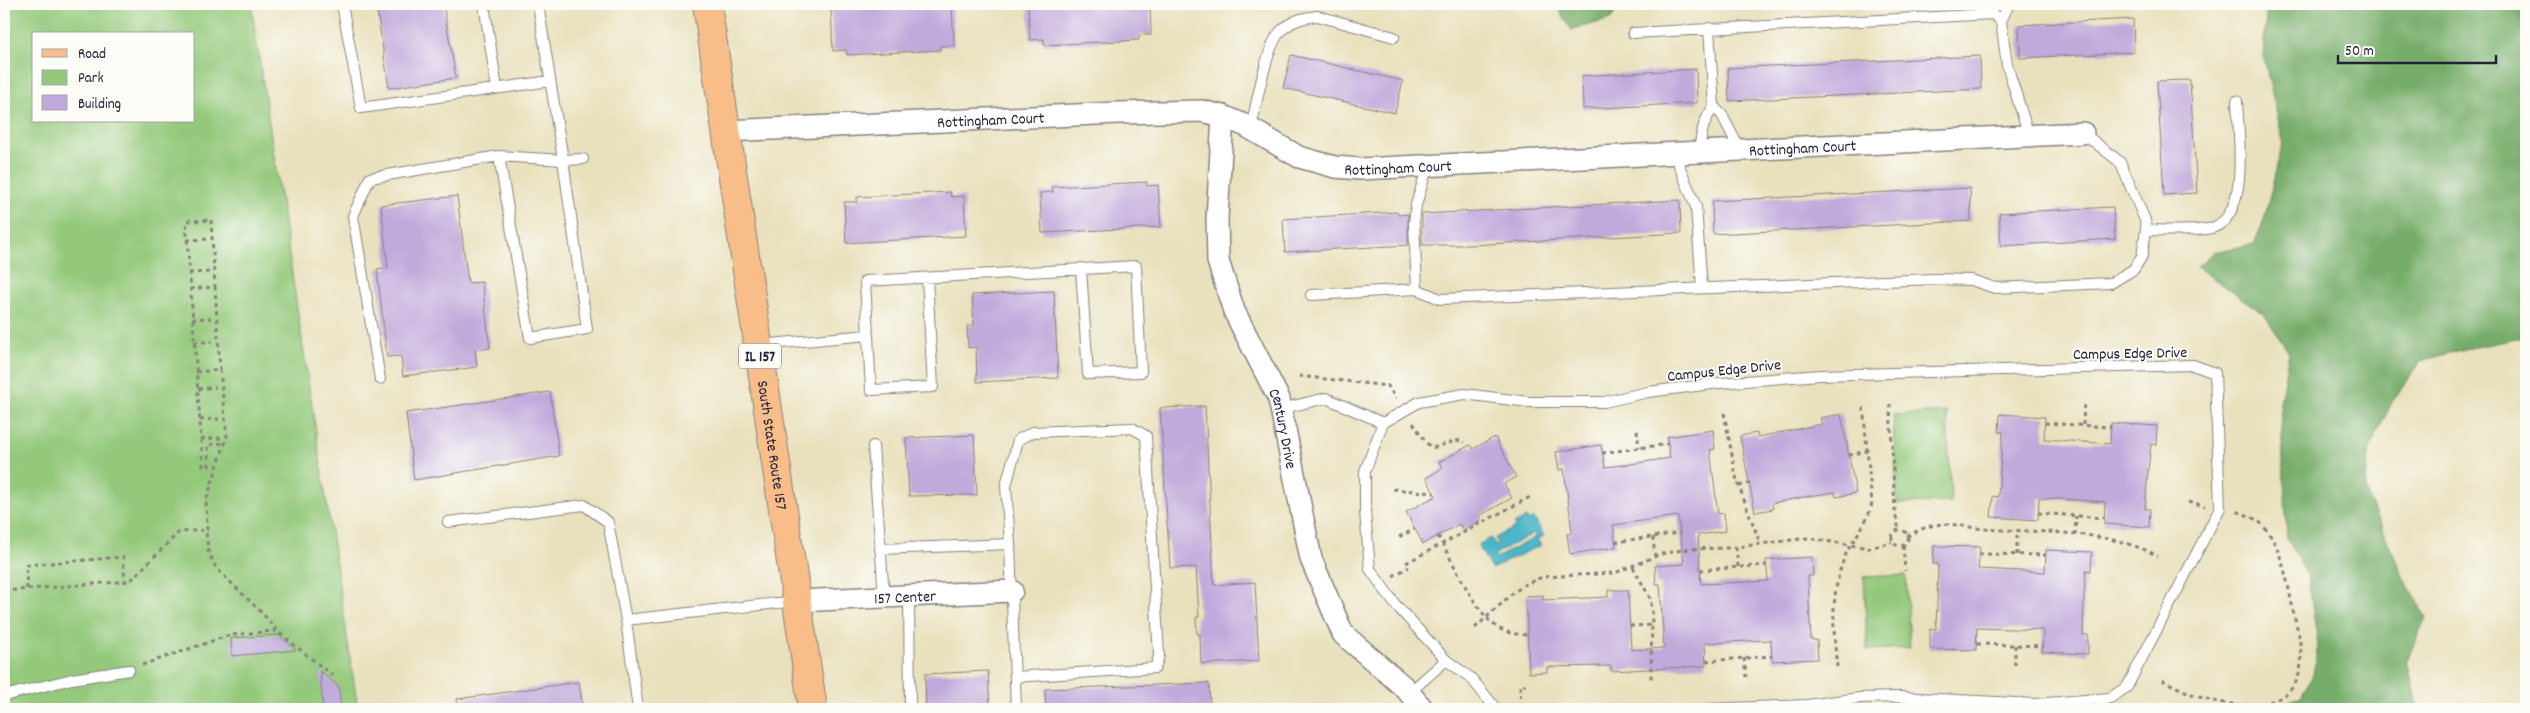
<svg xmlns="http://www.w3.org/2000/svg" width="2530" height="713" font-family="Dekko,sans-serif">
<rect width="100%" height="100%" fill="#fdfcf7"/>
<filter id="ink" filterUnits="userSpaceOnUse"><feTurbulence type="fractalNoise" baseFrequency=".02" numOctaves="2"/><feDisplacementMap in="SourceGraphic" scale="10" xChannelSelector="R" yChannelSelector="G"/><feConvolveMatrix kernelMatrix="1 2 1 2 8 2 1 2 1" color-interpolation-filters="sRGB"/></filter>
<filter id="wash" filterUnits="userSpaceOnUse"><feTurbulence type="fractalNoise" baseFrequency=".0096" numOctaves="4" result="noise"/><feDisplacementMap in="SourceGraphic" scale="20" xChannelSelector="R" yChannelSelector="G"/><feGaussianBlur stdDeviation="1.12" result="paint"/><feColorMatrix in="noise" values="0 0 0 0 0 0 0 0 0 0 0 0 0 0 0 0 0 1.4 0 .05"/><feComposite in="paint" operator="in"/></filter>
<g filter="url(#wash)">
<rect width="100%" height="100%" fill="#e9e1bd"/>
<path fill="#94c97b" stroke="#5b765b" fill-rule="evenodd" d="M4,4H251L358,709H4ZM34,34H194V121H34Z
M1947,412L1951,502L1897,504L1893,415Z
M1906,575L1910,648L1867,650L1864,577Z"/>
<path fill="#77ad6b" stroke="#4c6853" d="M1556,4H1620L1611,19L1571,30Z
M2267,4H2526V337L2465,349L2421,361L2392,402L2370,448L2365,490L2405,581L2426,617L2407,660L2418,709H2274L2301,696L2313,675L2318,645L2308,577L2287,538L2280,403L2289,352L2264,314L2197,267L2213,252L2254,244L2264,220L2283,141L2263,54Z"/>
<path fill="#4bb6c8" stroke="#366c82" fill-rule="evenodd" d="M1526,518L1528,521L1534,518L1544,536L1537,539L1541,545L1491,569L1478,545L1491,538L1496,546L1498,545L1495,538L1516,527L1514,524ZM1534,533L1536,537L1496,558L1495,554Z"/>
<g id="blocks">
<path fill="#c0a9db" d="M376,4H443L456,78L389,88Z
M952,4L954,46H940V50L847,55L846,50L833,51L831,9Z
M1028,4H1150L1151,35H1139V40L1044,45V39L1030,40Z
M2133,19L2134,52L2020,58L2019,25Z
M1291,55L1403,81L1395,113L1283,88Z
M1980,56L1981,89L1729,101L1728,68Z
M1696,69L1697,103L1583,109L1582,76Z
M2190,80L2197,193L2164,195L2157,81Z
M1147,182V186L1158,185L1161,227L1042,233L1040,193L1053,192L1052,187Z
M1970,188L1971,221L1713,234L1712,201Z
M950,192L951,197L964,196L966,236L846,243L844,202H857V197Z
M457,196L468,283L482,282L490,348L475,350L477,367L403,376L401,356L387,357L377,269L388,268L381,205Z
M1680,200L1681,233L1471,245H1422V214Z
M2113,207L2115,239L2001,246L1999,213Z
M1397,212L1398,215L1408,214V245L1285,252L1283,219Z
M1054,291L1058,378L977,382L976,347L968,348L967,326H974L972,295Z
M550,392L559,456L414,480L406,413Z
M1205,406L1214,585L1255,582L1259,661L1201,664L1200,634H1197L1196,617H1199L1196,567L1170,568L1160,408Z
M1841,414L1856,493L1836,497L1835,492L1809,496L1772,503L1773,509L1755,512L1740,436L1757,433L1758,437L1822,424L1820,418Z
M2000,414L2045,417L2044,439L2070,441L2110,444L2111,423L2157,426L2156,445L2151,444L2148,470L2145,509H2150L2149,527L2104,524L2105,502L2078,500L2039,498L2038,520L1991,517L1993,496L1998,497L2000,470L2003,432H1999Z
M1713,430L1715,449L1710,450L1718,514L1724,513L1726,531L1698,535L1701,584L1768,581L1766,560L1812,557L1813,576H1808L1809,602L1811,640H1817L1818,659L1772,661L1771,640L1705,643L1706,666L1611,671V666L1547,667V672L1529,673L1526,596L1543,595V600L1608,597V590H1628L1631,650L1664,648L1660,584H1656L1655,566L1684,564L1678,516L1613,525L1616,547L1570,554L1567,534L1572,533L1569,507L1564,469L1559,470L1556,452L1601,445L1605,467L1631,464L1670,458L1667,437Z
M974,435L977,495L909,496L906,438Z
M1495,437L1516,477L1504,484L1512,498L1479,516L1481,520L1463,530L1459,524L1423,544L1406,512L1436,496L1426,478L1443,468L1439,462L1470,445L1473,449Z
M1934,546L1980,547L1978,569L2045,572L2046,550L2092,552L2091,571L2086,570L2084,596L2083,635H2088V654L2042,652L2043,630L1977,628L1976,650L1930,649V629H1936L1937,602L1938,564H1933Z
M279,635L296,650L232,656L231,638Z
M320,671L339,687L341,709H323Z
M988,671L990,709H926L925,674Z
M579,682L583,709H458L457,699Z
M1209,683L1210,709H1046L1045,689Z"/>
</g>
</g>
<g filter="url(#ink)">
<use href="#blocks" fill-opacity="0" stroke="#86827c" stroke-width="1"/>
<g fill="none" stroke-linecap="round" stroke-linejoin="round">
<g stroke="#86827c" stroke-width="12">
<path id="service" d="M342,4L361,108L550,81
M484,4L497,89
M2001,21L2009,4
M1633,33L1993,14L2001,21L2007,65L2029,136
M1714,107L1722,115L1740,150
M1251,128C1256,107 1266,47 1280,32C1290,21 1303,17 1318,16L1394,37
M1699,152C1701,135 1703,120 1714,107L1709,28
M1674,153L1696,207L1702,288
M499,156L563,160L538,4
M2146,230C2163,230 2197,232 2212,228C2251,216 2238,133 2237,101
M927,278L933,387L871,390L865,281L1136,266L1141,372L1088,374L1081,268
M1417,289L1414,223L1416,205L1428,165
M1311,295L1417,289L1440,299L1935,279L1971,280L1995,288L2111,283L2134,269L2142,256L2146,230L2145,220L2120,162L2083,133
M760,345L868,335
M380,379L353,216L370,178L499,156L530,338L587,329L563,160L583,159
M1281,409L1326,398L1383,423L1419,402L1464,394L1529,402H1604L1648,392L1720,383L1820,375L2193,365L2215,373L2220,508L2127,687L2110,698L2035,704L1899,697L1859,698L1807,705L1708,709
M1383,423L1365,471V512L1370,569L1394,603L1446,660
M873,446L884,597
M448,522L584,505L608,522L626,620L796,601
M1010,544L1016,709
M880,549L1010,544L1006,486L1018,440L1033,432L1132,428L1146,436L1159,656L1155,668L1015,677
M909,596L910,709
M626,620L638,709
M1409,693L1446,660L1471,678L1496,709
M4,696L72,679L129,670"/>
</g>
<g stroke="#86827c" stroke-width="24">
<g id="minor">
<path id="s1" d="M1223,116L1217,219L1218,261L1234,311L1279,399L1311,559L1343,634L1405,688L1423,709"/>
<path id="s2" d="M726,131L1118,113L1201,111L1223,116L1244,125L1299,157L1335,167L1360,169L2083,133"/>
<path id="s3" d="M797,601L1012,591"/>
</g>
</g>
<g stroke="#86827c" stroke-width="30">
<g id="primary">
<path id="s4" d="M707,4L813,709"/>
</g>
</g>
<path stroke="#86827c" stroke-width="3" stroke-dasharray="4 4" stroke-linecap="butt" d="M187,240L207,239
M189,273L209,272
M190,289L215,287L211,220L186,221L203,466H209L208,445L225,443
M192,319L211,318
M194,342H212
M220,370L227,437L206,501L207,530H206L208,551L216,568L264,615L277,631L333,676
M196,372L220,370L215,287
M1299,376L1388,386L1396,399
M198,389L216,387
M1890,404L1895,512L1899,530
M1724,413L1737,481L1760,543
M200,420L219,419
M1413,423C1437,458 1426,447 1461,440L1464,442
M2045,423L2111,427
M2083,425L2084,401
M1637,430L1639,448
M201,439L219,438L225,443
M1602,453L1668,444
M1849,455L1867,451
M1739,486L1750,483
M1393,489L1434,493
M2188,502L2205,506
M2038,513L2104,518
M1892 538a8 8 0 1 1 16 0a8 8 0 1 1-16 0Z
M2075,535L2076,516
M1438,536C1453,561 1474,611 1497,627C1507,634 1516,634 1527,635
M1907,536C1916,532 1926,526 1936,525C1952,522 1969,528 1985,529C2043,533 2106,529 2158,556
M1399,537L1415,529
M1653,537L1655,557
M1615,542L1680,533
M1903,546L1905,571
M1736,547L1738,567
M1979,554L2046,555
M2017,555V531
M1406,563L1532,496
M1633,567L1650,598L1652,609L1651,681
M1700,570L1767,565
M1393,576L1409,567
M27,589L26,565L123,557L125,582
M4,591L130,581L179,532L206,530
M1630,626L1653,625
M1475,628L1513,593L1524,585L1542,577L1615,573L1661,554L1687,549L1730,548L1807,538L1869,548L1892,542
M1977,644L2042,646
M2015,645V667
M1744,658L1746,677
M1706,661L1772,656
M142,665L230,635L276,631
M1837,667C1833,629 1830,591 1846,554C1854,537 1868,523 1872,503L1863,405
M2162,680C2175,686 2189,694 2203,698C2234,708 2292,713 2300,670C2304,651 2297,629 2293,610C2288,584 2282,549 2265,528C2258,518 2246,515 2236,511
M1521,706L1520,685H1526"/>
<use href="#service" stroke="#fff" stroke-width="10"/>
<use href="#minor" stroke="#fff" stroke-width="21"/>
<use href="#primary" stroke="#f8bd89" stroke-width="28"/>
</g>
</g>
<g text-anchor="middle" stroke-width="4" stroke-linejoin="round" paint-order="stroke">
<rect fill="#fdfcf7" stroke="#646373" stroke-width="1" x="739" y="343.5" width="42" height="25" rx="4"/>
<g font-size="15" font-weight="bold" fill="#22223b">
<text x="760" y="361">IL 157</text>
</g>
<g font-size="16" fill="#22223b" stroke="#fdfcf7">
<text dy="6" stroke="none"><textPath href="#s2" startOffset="265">Rottingham Court</textPath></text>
<text dy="6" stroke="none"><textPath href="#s2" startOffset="1090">Rottingham Court</textPath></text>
<text dy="6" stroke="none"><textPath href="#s2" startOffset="685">Rottingham Court</textPath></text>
<text transform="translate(2130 352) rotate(-1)" y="6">Campus Edge Drive</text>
<text transform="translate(1724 369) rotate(-6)" y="6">Campus Edge Drive</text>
<text dy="6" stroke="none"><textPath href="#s1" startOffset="326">Century Drive</textPath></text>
<text dy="6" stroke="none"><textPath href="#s4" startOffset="446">South State Route 157</textPath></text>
<text dy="6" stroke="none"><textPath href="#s3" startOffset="108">157 Center</textPath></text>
</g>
</g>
<rect width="2530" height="713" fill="none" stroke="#fdfcf7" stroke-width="20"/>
<rect x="32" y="32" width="162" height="90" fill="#fdfcf7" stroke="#a5a5ac"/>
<rect x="42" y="49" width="25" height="8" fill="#f8bd89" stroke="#a5a5ac"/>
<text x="78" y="58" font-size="15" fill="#22223b">Road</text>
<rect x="42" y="70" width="25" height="15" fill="#94c97b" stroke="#a5a5ac"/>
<text x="78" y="82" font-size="15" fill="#22223b">Park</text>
<rect x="42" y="95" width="25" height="15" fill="#c0a9db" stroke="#a5a5ac"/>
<text x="78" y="108" font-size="15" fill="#22223b">Building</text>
<path d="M2338 55v8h158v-8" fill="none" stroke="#22223b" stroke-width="2.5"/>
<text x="2345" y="55" font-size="15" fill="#22223b" stroke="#fdfcf7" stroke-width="4" paint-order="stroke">50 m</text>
</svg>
